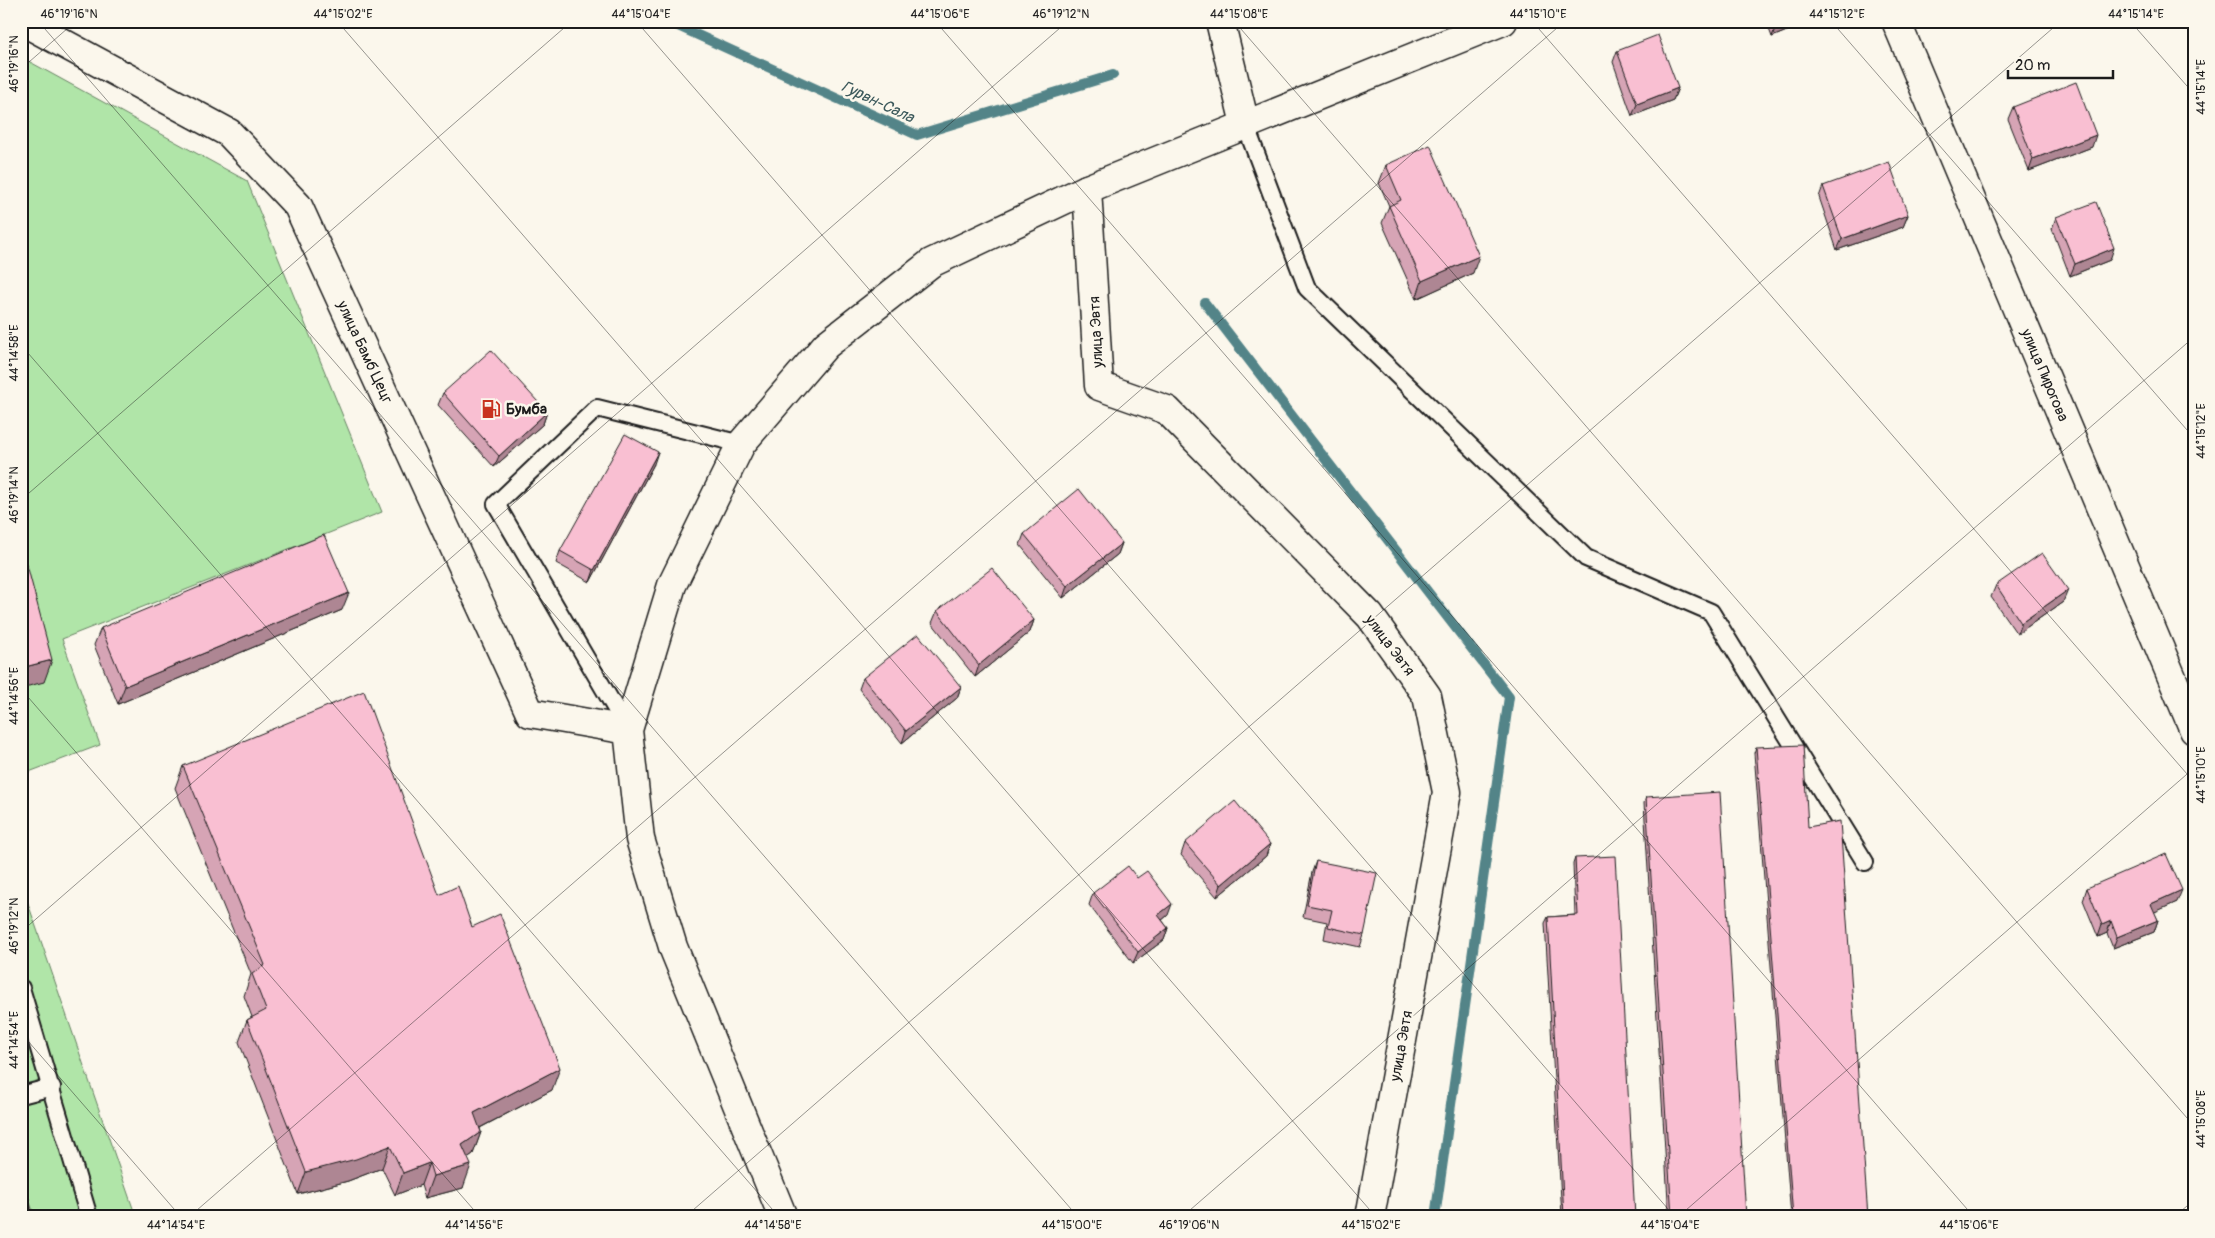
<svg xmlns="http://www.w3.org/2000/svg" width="2215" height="1238" font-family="Pangolin,sans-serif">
<rect width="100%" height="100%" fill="#fbf7ec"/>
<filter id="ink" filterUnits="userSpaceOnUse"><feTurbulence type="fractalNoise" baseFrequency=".02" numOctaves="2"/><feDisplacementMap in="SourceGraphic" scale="10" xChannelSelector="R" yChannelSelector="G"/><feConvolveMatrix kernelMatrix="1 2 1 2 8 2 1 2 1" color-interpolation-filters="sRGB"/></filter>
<g filter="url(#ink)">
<path fill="#b0e5a8" stroke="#668062" d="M21,57L247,181L382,512L62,639L100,745L21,775Z
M21,883L136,1217H21Z"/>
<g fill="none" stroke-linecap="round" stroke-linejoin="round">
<path stroke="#538488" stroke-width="10" d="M667,21L917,135L1113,75
M1205,303L1509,697L1435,1217"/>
<g stroke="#1c1c1c" stroke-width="20">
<path id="service" d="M1245,124L1307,288L1586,558L1711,612L1865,862
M628,730L496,504L597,408L741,444
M21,988L89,1217
M21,1095L52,1087"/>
</g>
<g stroke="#1c1c1c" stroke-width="31">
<path id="minor" d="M1220,21L1245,124
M1896,21L2194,730
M1087,189L1099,386L1167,410L1370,616L1427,696L1447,792L1370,1217"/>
</g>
<g stroke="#1c1c1c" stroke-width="31">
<path id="secondary" d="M22,21L229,133L298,206L530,713L628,730
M783,1217L673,947L640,839L628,730L672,585L741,444L826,345L931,263L1087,189L1503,21"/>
</g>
<use href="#service" stroke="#fbf7ec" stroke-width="16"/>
<use href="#minor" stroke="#fbf7ec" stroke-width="28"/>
<use href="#secondary" stroke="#fbf7ec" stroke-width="28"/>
</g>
<path fill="#d6a4b5" stroke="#1c1c1c" d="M1766,21H1811L1772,37Z
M1617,51L1678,88L1673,100L1632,116L1613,62Z
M2013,107L2092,147L2029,171L2008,119Z
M1386,165L1473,273L1416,299L1382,223L1389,206L1379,183Z
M1823,186L1908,215L1903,227L1837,250L1819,197Z
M2056,217L2110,260L2070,276L2052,229Z
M443,393L547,412L543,424L494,467L438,405Z
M654,464L590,582L556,563L560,551Z
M1024,534L1122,543L1118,554L1063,598L1020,545Z
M1996,585L2063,602L2017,634L1991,597Z
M342,610L118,704L94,645L101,628Z
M937,611L1034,620L1030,632L975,677L932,623Z
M863,678L961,687L957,698L902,743L859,689Z
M1756,747L1808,827L1868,1217H1791L1754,753Z
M183,766L439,895L472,927L552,1090L480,1128L481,1132L473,1154L467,1158L463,1188L425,1198L421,1185L395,1195L382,1168L348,1181L298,1194L239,1042L247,1020L252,1017L244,996L251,974L175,788Z
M1646,797L1746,1217H1669L1644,803Z
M1185,843L1270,844L1266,856L1217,897L1181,855Z
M1575,858L1635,1217H1562L1545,923L1548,917L1575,915L1573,864Z
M1316,861L1364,935L1360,947L1324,939L1327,922L1303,917L1312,872Z
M2087,888L2177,902L2154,912L2158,920L2154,932L2113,948L2107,933L2098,937L2083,900Z
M1093,893L1168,915L1162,920L1168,928L1164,940L1133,963L1089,905Z"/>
<path fill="#ae8693" stroke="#1c1c1c" d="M1786,21H1811L1772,37L1776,25Z
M1678,88L1673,100L1632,116L1637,104Z
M2096,135L2092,147L2029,171L2033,159Z
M1908,215L1903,227L1837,250L1842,239Z
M2114,248L2110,260L2070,276L2075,264Z
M1479,256L1473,273L1416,299L1422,281Z
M547,412L543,424L494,467L499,456Z
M658,452L654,464L590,582L594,570Z
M1122,543L1118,554L1063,598L1067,586Z
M2068,590L2063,602L2017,634L2021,623Z
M349,593L342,610L118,704L125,686Z
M1034,620L1030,632L975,677L979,665Z
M52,660L44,682L21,688V668Z
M961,687L957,698L902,743L906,731Z
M1270,844L1266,856L1217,897L1221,885Z
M2182,890L2177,902L2146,916L2151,904Z
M1172,904L1168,915L1154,927L1158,915Z
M2158,920L2154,932L2113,948L2117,937Z
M2111,921L2107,933L2098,937L2102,925Z
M1168,928L1164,940L1133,963L1138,952Z
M560,1068L552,1090L466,1135L474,1113Z
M481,1132L473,1154L454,1167L462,1145Z
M390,1146L382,1168L348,1181L298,1194L306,1172Z
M429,1163L421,1185L395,1195L403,1173Z
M471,1165L463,1188L425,1198L433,1176Z"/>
<path fill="#f9bfd2" stroke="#1c1c1c" d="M1775,21H1786L1776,25Z
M1658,35L1678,88L1637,104L1617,51Z
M2076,82L2096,135L2033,159L2013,107Z
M1430,145L1479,256L1422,281L1389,206L1401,200L1386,165Z
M1889,162L1908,215L1842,239L1823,186Z
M2096,202L2114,248L2075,264L2056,217Z
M491,350L547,412L499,456L443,393Z
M625,434L658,452L594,570L560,551Z
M1079,489L1122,543L1067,586L1024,534Z
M324,535L349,593L125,686L101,628Z
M21,542L52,660L21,668Z
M2042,553L2068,590L2021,623L1996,585Z
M992,568L1034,620L979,665L937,611Z
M918,634L961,687L906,731L863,678Z
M364,691L439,895L458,886L472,927L500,914L560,1068L474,1113L481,1132L462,1145L471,1165L433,1176L429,1163L403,1173L390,1146L356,1159L306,1172L247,1020L266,1010L252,974L265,965L183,766Z
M1803,745L1808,827L1840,821L1868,1217H1793L1756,747Z
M1720,792L1746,1217H1672L1646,797Z
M1235,801L1270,844L1221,885L1185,843Z
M2166,854L2182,890L2151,904L2158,920L2117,937L2111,921L2102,925L2087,888Z
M1615,856L1635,1217H1564L1548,917L1578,915L1575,858Z
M1316,861L1377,873L1364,935L1328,927L1332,910L1307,905Z
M1128,866L1137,878L1147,871L1172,904L1158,915L1168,928L1138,952L1093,893Z
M25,1185L34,1217H21V1186Z"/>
</g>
<path fill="none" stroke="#1c1c1c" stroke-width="1" stroke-opacity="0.45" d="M38,21L1078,1217M337,21L1376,1217M636,21L1675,1217M935,21L1974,1217M1234,21L2194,1126M1532,21L2194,782M1831,21L2194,438M2130,21L2194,94M21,69L76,21M21,345L779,1217M21,500L572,21M21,689L480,1217M21,932L1068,21M21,1033L181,1217M189,1217L1565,21M685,1217L2061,21M1182,1217L2194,337M1678,1217L2194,768M2174,1217L2194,1200"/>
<defs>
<g id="fuel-bare" transform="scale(1.5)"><path d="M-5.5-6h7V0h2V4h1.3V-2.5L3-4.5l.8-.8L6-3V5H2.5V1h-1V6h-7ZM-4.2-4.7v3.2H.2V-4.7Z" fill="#c8321e" stroke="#fbf7ec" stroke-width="2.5" paint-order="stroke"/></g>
</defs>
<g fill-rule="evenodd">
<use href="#fuel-bare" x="491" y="409"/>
</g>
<g text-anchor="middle" stroke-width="5" stroke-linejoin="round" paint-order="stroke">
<g font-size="15" fill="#1c1c1c" stroke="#fbf7ec">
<text transform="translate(1096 332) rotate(-93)" y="5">улица Эвтя</text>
<text transform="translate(365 352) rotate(65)" y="5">улица Бамб Цецг</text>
<text transform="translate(2045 375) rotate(67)" y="5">улица Пирогова</text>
<text transform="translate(1390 645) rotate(53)" y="5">улица Эвтя</text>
<text transform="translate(1401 1046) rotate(-80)" y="5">улица Эвтя</text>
</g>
<g font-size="15" font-weight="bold" fill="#1c1c1c" stroke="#fbf7ec" text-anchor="start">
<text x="506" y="414">Бумба</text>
</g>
<g font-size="16" font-style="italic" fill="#3c595b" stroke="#fbf7ec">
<text transform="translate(878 101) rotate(25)" y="6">Гурвн-Сала</text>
</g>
</g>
<rect width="2215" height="1238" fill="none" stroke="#fbf7ec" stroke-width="55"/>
<path d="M2008 70v8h105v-8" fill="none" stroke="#1c1c1c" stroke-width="2.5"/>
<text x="2015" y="70" font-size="15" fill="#1c1c1c" stroke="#fbf7ec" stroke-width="4" paint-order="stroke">20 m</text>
<rect x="28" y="28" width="2160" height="1182" fill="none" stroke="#1c1c1c" stroke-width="2"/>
<g font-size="12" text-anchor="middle" fill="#1c1c1c">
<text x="69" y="18">46°19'16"N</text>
<text x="343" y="18">44°15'02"E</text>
<text x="641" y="18">44°15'04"E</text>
<text x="940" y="18">44°15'06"E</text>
<text x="1061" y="18">46°19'12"N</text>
<text x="1239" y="18">44°15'08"E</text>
<text x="1538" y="18">44°15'10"E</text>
<text x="1837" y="18">44°15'12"E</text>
<text x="2136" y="18">44°15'14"E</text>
<text transform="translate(14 64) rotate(-90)" y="4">46°19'16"N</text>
<text transform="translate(2201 87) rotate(-90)" y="4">44°15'14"E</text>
<text transform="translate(14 353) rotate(-90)" y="4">44°14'58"E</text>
<text transform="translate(2201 431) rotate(-90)" y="4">44°15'12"E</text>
<text transform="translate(14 495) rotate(-90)" y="4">46°19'14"N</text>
<text transform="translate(14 696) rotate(-90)" y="4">44°14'56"E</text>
<text transform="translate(2201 775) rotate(-90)" y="4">44°15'10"E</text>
<text transform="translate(14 926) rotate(-90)" y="4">46°19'12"N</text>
<text transform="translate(14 1040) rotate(-90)" y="4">44°14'54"E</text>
<text transform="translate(2201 1119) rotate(-90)" y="4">44°15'08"E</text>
<text x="176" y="1229">44°14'54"E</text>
<text x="474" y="1229">44°14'56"E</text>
<text x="773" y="1229">44°14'58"E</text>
<text x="1072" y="1229">44°15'00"E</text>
<text x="1189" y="1229">46°19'06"N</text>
<text x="1371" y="1229">44°15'02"E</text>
<text x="1670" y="1229">44°15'04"E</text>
<text x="1969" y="1229">44°15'06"E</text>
</g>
</svg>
